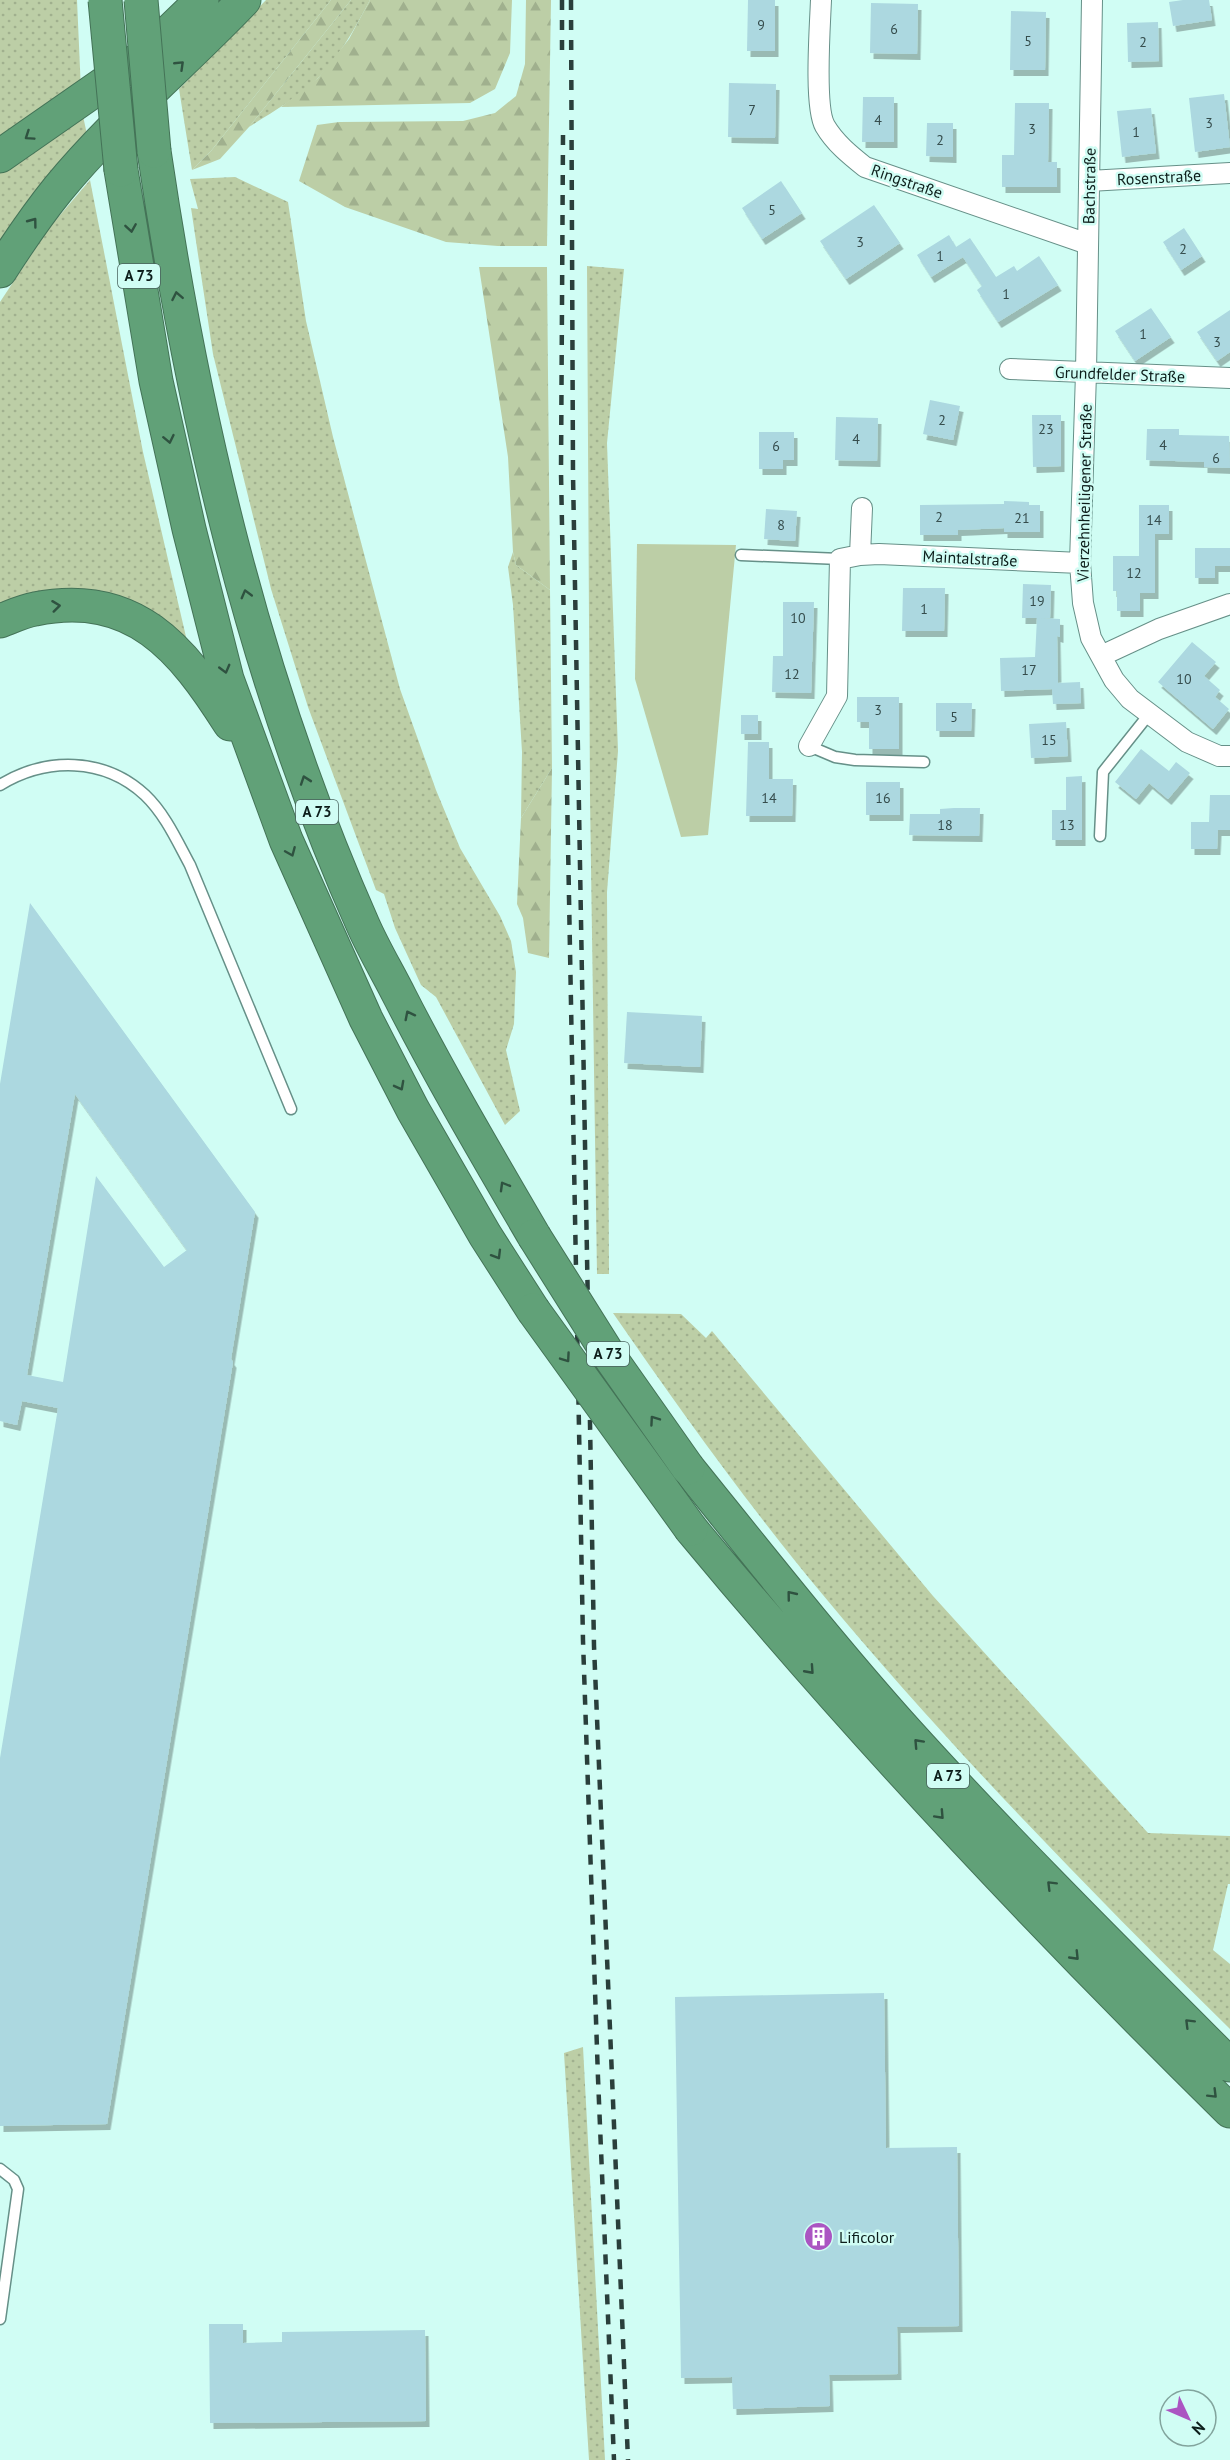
<svg xmlns="http://www.w3.org/2000/svg" width="1230" height="2460" font-family="'PT Sans',sans-serif">
  <style>
    .grass { fill: url(#grass-dots) }
    .forest { fill: url(#forest-firs) }
    .park { fill: #bccea6 }
    .building { fill: #acd8e0; fill-rule: evenodd; filter: url(#shadow) }
    .lines { fill: none; stroke-linecap: round; stroke-linejoin: round }
    .service-casing { stroke: #669088; stroke-width: 13 }
    .minor-casing { stroke: #669088; stroke-width: 22 }
    .motorway-casing { stroke: #447357; stroke-width: 35 }
    .service { stroke: #fff; stroke-width: 10 }
    .minor { stroke: #fff; stroke-width: 20 }
    .motorway { stroke: #61a178; stroke-width: 33 }
    .rail { stroke: #2a3f3b; stroke-width: 4.5; stroke-dasharray: 10 10; stroke-linecap: butt }
    .motorway-bridge-casing { stroke: #447357; stroke-width: 35; stroke-linecap: butt }
    .motorway-bridge { stroke: #61a178; stroke-width: 33 }
    .oneway { stroke: #2f5240 }
    .labels { text-anchor: middle; stroke-width: 5; stroke-linejoin: round; paint-order: stroke }
    .number-label { font-size: 14px; fill: #354c4c }
    .shield { fill: #d0fdf4; stroke: #48615c; stroke-width: 1.5 }
    .shield-label { font-size: 15px; font-weight: bold; fill: #0d1e1b }
    .street-label { font-size: 16px; fill: #0d1e1b; stroke: #d0fdf4 }
    .poi-label { font-size: 16px; fill: #0d1e1b; stroke: #d0fdf4; text-anchor: start }
  </style>
  <defs>
    <pattern id="grass-dots" width="8" height="8" patternUnits="userSpaceOnUse" patternTransform="scale(1.5)"><rect width="8" height="8" fill="#bccea6"/><path d="M2 2h.1M6 6h.1" fill="none" stroke="#a0b08e" stroke-width="1.8" stroke-linecap="round"/></pattern>
    <pattern id="forest-firs" width="22" height="20" patternUnits="userSpaceOnUse" patternTransform="scale(1.5)"><rect width="22" height="20" fill="#bccea6"/><path d="M5 1l3.5 6h-7zM16 11l3.5 6h-7z" fill="#a0b08e"/></pattern>
    <filter id="shadow"><feDropShadow dx="3.5" dy="6" stdDeviation="0" flood-color="#0004"/></filter>
  </defs>
  <rect width="100%" height="100%" fill="#d0fdf4"/>
  <!-- grass -->
  <path class="grass" d="M 0,0 L 77,0 L 81,91 L 0,148 Z
    M 266,0 L 331,0 L 211,151 L 192,170 L 179,89 Z
    M 351,0 L 370,0 C 355,28 340,56 318,78 C 298,98 272,112 249,127 Z
    M 83,116 L 88,139 L 0,244 L 0,171 Z
    M 235,177 L 288,202 L 306,321 L 333,437 L 400,689 L 436,790 L 460,848 L 500,916 L 511,941 L 516,972 L 514,1024 L 506,1050 L 520,1111 L 505,1125 L 436,997 L 421,985 L 395,928 L 384,894 L 376,890 L 308,707 L 271,589 L 213,354 L 191,208 L 198,209 L 190,179 Z
    M 90,180 L 143,452 L 187,641 L 172,626 L 150,611 L 0,608 L 0,302 L 49,228 Z
    M 587,266 L 624,269 L 607,443 L 618,751 L 607,892 L 609,1274 L 597,1274 L 590,798 Z
    M 513,552 L 516,565 L 550,590 L 552,768 L 521,818 L 522,752 L 513,605 L 508,567 Z
    M 613,1313 L 681,1314 L 706,1338 L 712,1331 L 933,1596 L 1148,1833 L 1230,1836 L 1230,1884 L 1228,1884 L 1213,1950 L 1230,1964 L 1230,2029 C 1089,1890 950,1748 823,1595 C 748,1505 680,1410 613,1313 Z
    M 583,2047 L 605,2460 L 589,2460 L 564,2053 Z"/>
  <!-- forest -->
  <path class="forest" d="M 331,0 L 351,0 L 249,127 L 220,159 L 192,170 L 211,151 Z
    M 370,0 L 512,0 L 510,53 L 495,89 L 470,103 L 281,107 L 318,78 L 349,39 Z
    M 526,0 L 551,0 L 547,246 L 498,246 L 446,242 L 345,207 L 299,181 L 317,125 L 339,122 L 463,121 L 495,113 L 516,96 L 525,64 Z
    M 479,267 L 547,267 L 550,590 L 516,565 L 513,552 L 508,457 Z
    M 552,768 L 549,958 L 528,953 L 523,918 L 517,904 L 521,818 Z"/>
  <!-- park -->
  <path class="park" d="M 637,544 L 736,545 L 708,835 L 681,837 L 635,679 Z"/>
  <!-- building -->
  <path class="building" d="M 748,0 L 775,0 L 775,51 L 747,51 Z
    M 1183,0 L 1209,0 L 1212,20 L 1173,26 L 1169,2 Z
    M 871,3 L 918,4 L 917,54 L 870,53 Z
    M 1011,11 L 1046,12 L 1045,70 L 1010,70 Z
    M 1158,22 L 1159,61 L 1128,62 L 1127,23 Z
    M 729,83 L 776,84 L 775,138 L 728,137 Z
    M 1224,94 L 1230,147 L 1195,152 L 1189,98 Z
    M 863,97 L 894,97 L 894,142 L 862,142 Z
    M 1015,103 L 1049,103 L 1048,162 L 1057,162 L 1057,187 L 1002,187 L 1002,155 L 1014,155 Z
    M 1151,108 L 1156,153 L 1122,157 L 1117,111 Z
    M 927,123 L 953,123 L 953,157 L 926,156 Z
    M 781,181 L 802,213 L 762,239 L 742,208 Z
    M 874,205 L 900,243 L 846,279 L 820,241 Z
    M 1184,228 L 1202,256 L 1181,270 L 1163,242 Z
    M 949,235 L 956,247 L 970,238 L 996,277 L 1014,266 L 1017,271 L 1039,256 L 1058,285 L 998,322 L 977,290 L 982,286 L 963,257 L 931,277 L 917,255 Z
    M 1151,308 L 1171,337 L 1135,361 L 1115,331 Z
    M 1230,310 L 1230,352 L 1217,361 L 1197,332 Z
    M 930,400 L 960,406 L 953,440 L 923,434 Z
    M 1032,415 L 1061,415 L 1061,466 L 1033,467 Z
    M 836,417 L 878,418 L 877,461 L 835,460 Z
    M 1147,429 L 1179,429 L 1179,435 L 1229,436 L 1230,468 L 1204,467 L 1204,462 L 1146,460 Z
    M 759,432 L 794,432 L 794,460 L 783,460 L 783,469 L 759,469 Z
    M 1004,501 L 1029,502 L 1029,505 L 1040,505 L 1040,532 L 1004,532 L 1004,528 L 958,530 L 958,535 L 920,535 L 920,505 L 1004,504 Z
    M 1139,505 L 1169,505 L 1169,534 L 1155,534 L 1155,593 L 1140,593 L 1140,611 L 1117,611 L 1117,591 L 1113,591 L 1113,556 L 1139,556 Z
    M 766,509 L 797,511 L 795,541 L 764,539 Z
    M 1195,548 L 1230,548 L 1230,566 L 1215,566 L 1215,578 L 1195,578 Z
    M 1023,584 L 1051,585 L 1050,618 L 1041,618 L 1060,619 L 1060,637 L 1057,636 L 1058,683 L 1080,682 L 1081,703 L 1053,704 L 1052,689 L 1001,691 L 1000,658 L 1035,657 L 1037,618 L 1022,618 Z
    M 903,588 L 945,588 L 944,631 L 902,631 Z
    M 783,602 L 814,602 L 811,693 L 772,692 L 773,656 L 783,656 Z
    M 1192,642 L 1216,662 L 1204,676 L 1220,690 L 1215,697 L 1229,709 L 1213,729 L 1158,682 Z
    M 857,697 L 899,697 L 899,749 L 869,749 L 869,722 L 857,722 Z
    M 936,703 L 972,703 L 971,731 L 936,731 Z
    M 741,715 L 758,715 L 758,734 L 741,734 Z
    M 1066,722 L 1068,756 L 1031,758 L 1029,724 Z
    M 748,742 L 769,742 L 769,779 L 793,779 L 792,816 L 746,816 Z
    M 1141,749 L 1169,771 L 1176,762 L 1190,773 L 1168,799 L 1149,783 L 1136,799 L 1115,782 Z
    M 1082,776 L 1082,840 L 1052,840 L 1052,810 L 1066,810 L 1066,777 Z
    M 866,782 L 900,782 L 900,815 L 866,815 Z
    M 1210,795 L 1230,795 L 1230,830 L 1218,830 L 1217,849 L 1191,849 L 1191,822 L 1209,822 Z
    M 954,808 L 980,808 L 979,836 L 909,835 L 910,814 L 940,814 L 940,809 Z
    M 30,903 L 255,1212 L 231,1359 L 233,1362 L 107,2124 L 0,2126 L 0,1758 L 58,1408 L 22,1401 L 17,1425 L 0,1421 L 0,1084 ZM 75,1094 L 187,1250 L 164,1267 L 96,1176 L 63,1382 L 27,1375 Z
    M 627,1012 L 702,1016 L 700,1067 L 624,1063 Z
    M 884,1993 L 886,2148 L 957,2147 L 959,2326 L 897,2327 L 898,2374 L 829,2375 L 830,2406 L 733,2409 L 732,2377 L 681,2378 L 675,1997 Z
    M 209,2324 L 243,2324 L 243,2343 L 282,2342 L 282,2332 L 425,2330 L 426,2421 L 210,2423 Z"/>
  <g class="lines">
    <defs>
      <path id="service" d="M 741,555 L 840,559
        M 809,746 L 835,757 L 855,760 L 924,762
        M 0,785 C 46,757 104,757 145,795 C 165,814 177,841 190,865 L 291,1109
        M 1100,836 L 1103,772 L 1150,713
        M 0,2169 L 14,2180 L 18,2189 L 0,2319"/>
      <path id="minor" d="M 821,0 C 820,26 814,107 825,126 C 835,143 850,155 865,167 L 1088,244
        M 1092,0 L 1086,373 L 1080,563 L 1083,603 L 1091,638 L 1114,680 L 1130,699 L 1187,742 L 1219,756 L 1230,756
        M 1089,181 L 1230,173
        M 1010,369 L 1230,378
        M 862,508 L 860,555 L 879,554 L 1080,563
        M 1101,656 L 1159,629 L 1230,604
        M 809,746 L 837,696 L 840,559 L 860,555"/>
      <path id="motorway" d="M 154,151 C 193,416 254,680 363,925 C 374,950 388,973 400,997 C 442,1079 488,1157 534,1236
        M 0,156 L 145,55 L 202,0
        M 121,170 L 156,381 L 189,529 L 227,679 L 286,840 L 366,1019 L 413,1110 L 485,1235 L 533,1310
        M 0,271 C 18,243 37,215 58,189 C 114,121 183,64 244,0
        M 0,621 C 11,617 23,611 35,609 C 134,589 182,648 230,724
        M 688,1468 C 759,1556 829,1645 905,1730 C 1009,1845 1120,1955 1230,2065
        M 691,1529 C 860,1733 1041,1925 1230,2111"/>
    </defs>
    <!-- service casing -->
    <use href="#service" class="service-casing"/>
    <!-- minor casing -->
    <use href="#minor" class="minor-casing"/>
    <!-- motorway casing -->
    <use href="#motorway" class="motorway-casing"/>
    <!-- service -->
    <use href="#service" class="service"/>
    <!-- minor -->
    <use href="#minor" class="minor"/>
    <!-- motorway -->
    <use href="#motorway" class="motorway"/>
    <!-- rail -->
    <path class="rail" d="M 562,0 L 562,54
      M 571,0 L 573,474 L 594,1646 L 628,2460
      M 563,135 L 561,472 L 583,1641 L 598,2078 L 614,2460"/>
    <defs>
      <path id="motorway-bridge" d="M 105,0 L 121,170
        M 141,0 L 154,151
        M 534,1236 L 612,1360 L 688,1468
        M 533,1310 L 691,1529"/>
    </defs>
    <!-- motorway-bridge casing -->
    <use href="#motorway-bridge" class="motorway-bridge-casing"/>
    <!-- motorway-bridge -->
    <use href="#motorway-bridge" class="motorway-bridge"/>
  </g>
  <!-- one-way arrows -->
  <defs><path id="oneway-chevron" d="M-2-3.5L2.5 0L-2 3.5" fill="none" stroke-width="1.6" stroke-linecap="round" stroke-linejoin="round" transform="scale(1.5)"/></defs>
  <g class="oneway">
    <use href="#oneway-chevron" transform="translate(180 65) rotate(-44)"/>
    <use href="#oneway-chevron" transform="translate(29 136) rotate(146)"/>
    <use href="#oneway-chevron" transform="translate(33 222) rotate(-53)"/>
    <use href="#oneway-chevron" transform="translate(131 228) rotate(81)"/>
    <use href="#oneway-chevron" transform="translate(177 296) rotate(-101)"/>
    <use href="#oneway-chevron" transform="translate(169 439) rotate(78)"/>
    <use href="#oneway-chevron" transform="translate(246 594) rotate(-105)"/>
    <use href="#oneway-chevron" transform="translate(56 606) rotate(-7)"/>
    <use href="#oneway-chevron" transform="translate(225 669) rotate(75)"/>
    <use href="#oneway-chevron" transform="translate(305 780) rotate(-109)"/>
    <use href="#oneway-chevron" transform="translate(291 852) rotate(67)"/>
    <use href="#oneway-chevron" transform="translate(409 1015) rotate(-117)"/>
    <use href="#oneway-chevron" transform="translate(400 1086) rotate(62)"/>
    <use href="#oneway-chevron" transform="translate(504 1186) rotate(-120)"/>
    <use href="#oneway-chevron" transform="translate(497 1255) rotate(59)"/>
    <use href="#oneway-chevron" transform="translate(566 1358) rotate(55)"/>
    <use href="#oneway-chevron" transform="translate(654 1420) rotate(-125)"/>
    <use href="#oneway-chevron" transform="translate(791 1595) rotate(-129)"/>
    <use href="#oneway-chevron" transform="translate(810 1670) rotate(48)"/>
    <use href="#oneway-chevron" transform="translate(918 1743) rotate(-133)"/>
    <use href="#oneway-chevron" transform="translate(940 1815) rotate(47)"/>
    <use href="#oneway-chevron" transform="translate(1051 1885) rotate(-135)"/>
    <use href="#oneway-chevron" transform="translate(1075 1956) rotate(46)"/>
    <use href="#oneway-chevron" transform="translate(1189 2023) rotate(-135)"/>
    <use href="#oneway-chevron" transform="translate(1213 2094) rotate(45)"/>
  </g>
  <!-- icons -->
  <defs>
    <symbol id="building-disc" viewBox="-11 -11 22 22"><circle r="9.5" fill="#ab55c2" stroke="#d0fdf4"/><path d="M-4-6H4V6H1V3H-1V6H-4ZM-2.5-4.3h1.7v1.8h-1.7ZM.8-4.3h1.7v1.8H.8ZM-2.5-1h1.7V.8h-1.7ZM.8-1h1.7V.8H.8Z" fill="#fff"/></symbol>
  </defs>
  <g fill-rule="evenodd">
    <use href="#building-disc" x="802" y="2220" width="33" height="33"/>
  </g>
  <g class="labels">
    <!-- number labels -->
    <g class="number-label">
      <text x="761" y="30">9</text>
      <text x="894" y="34">6</text>
      <text x="1028" y="46">5</text>
      <text x="1143" y="47">2</text>
      <text x="752" y="115">7</text>
      <text x="878" y="125">4</text>
      <text x="1209" y="128">3</text>
      <text x="1032" y="134">3</text>
      <text x="1136" y="137">1</text>
      <text x="940" y="145">2</text>
      <text x="772" y="215">5</text>
      <text x="860" y="247">3</text>
      <text x="1183" y="254">2</text>
      <text x="940" y="261">1</text>
      <text x="1006" y="299">1</text>
      <text x="1143" y="339">1</text>
      <text x="1217" y="347">3</text>
      <text x="942" y="425">2</text>
      <text x="1046" y="434">23</text>
      <text x="856" y="444">4</text>
      <text x="1163" y="450">4</text>
      <text x="776" y="451">6</text>
      <text x="1216" y="463">6</text>
      <text x="939" y="522">2</text>
      <text x="1022" y="523">21</text>
      <text x="1154" y="525">14</text>
      <text x="781" y="530">8</text>
      <text x="1134" y="578">12</text>
      <text x="1037" y="606">19</text>
      <text x="924" y="614">1</text>
      <text x="798" y="623">10</text>
      <text x="1029" y="675">17</text>
      <text x="792" y="679">12</text>
      <text x="1184" y="684">10</text>
      <text x="878" y="715">3</text>
      <text x="954" y="722">5</text>
      <text x="1049" y="745">15</text>
      <text x="769" y="803">14</text>
      <text x="883" y="803">16</text>
      <text x="945" y="830">18</text>
      <text x="1067" y="830">13</text>
    </g>
    <!-- shield labels -->
    <g class="shield">
      <rect x="118" y="264" width="42" height="24" rx="4.5"/>
      <rect x="296" y="800" width="42" height="24" rx="4.5"/>
      <rect x="587" y="1342" width="42" height="24" rx="4.5"/>
      <rect x="927" y="1764" width="42" height="24" rx="4.5"/>
    </g>
    <g class="shield-label">
      <text x="139" y="281">A 73</text>
      <text x="317" y="817">A 73</text>
      <text x="608" y="1359">A 73</text>
      <text x="948" y="1781">A 73</text>
    </g>
    <!-- street labels -->
    <g class="street-label">
      <text transform="translate(1159 177) rotate(-3)" y="6">Rosenstraße</text>
      <text transform="translate(907 181) rotate(19)" y="6">Ringstraße</text>
      <text transform="translate(1089 186) rotate(-89)" y="6">Bachstraße</text>
      <text transform="translate(1120 374) rotate(2)" y="6">Grundfelder Straße</text>
      <text transform="translate(1084 493) rotate(-89)" y="6">Vierzehnheiligener Straße</text>
      <text transform="translate(970 558) rotate(3)" y="6">Maintalstraße</text>
    </g>
    <!-- poi labels -->
    <g class="poi-label">
      <text x="839" y="2243">Lificolor</text>
    </g>
  </g>
  <!-- north arrow -->
  <g transform="translate(1188 2418) rotate(134)"><circle r="28" fill="#d0fdf4" stroke="#82a49d" stroke-width="1.5"/>
  <path d="M0-4.5L10 22L0 15L-10 22Z" fill="#ab55c2"/>
  <text y="-9" font-size="16" font-weight="bold" text-anchor="middle" fill="#0d1e1b">N</text>
  </g>
</svg>
